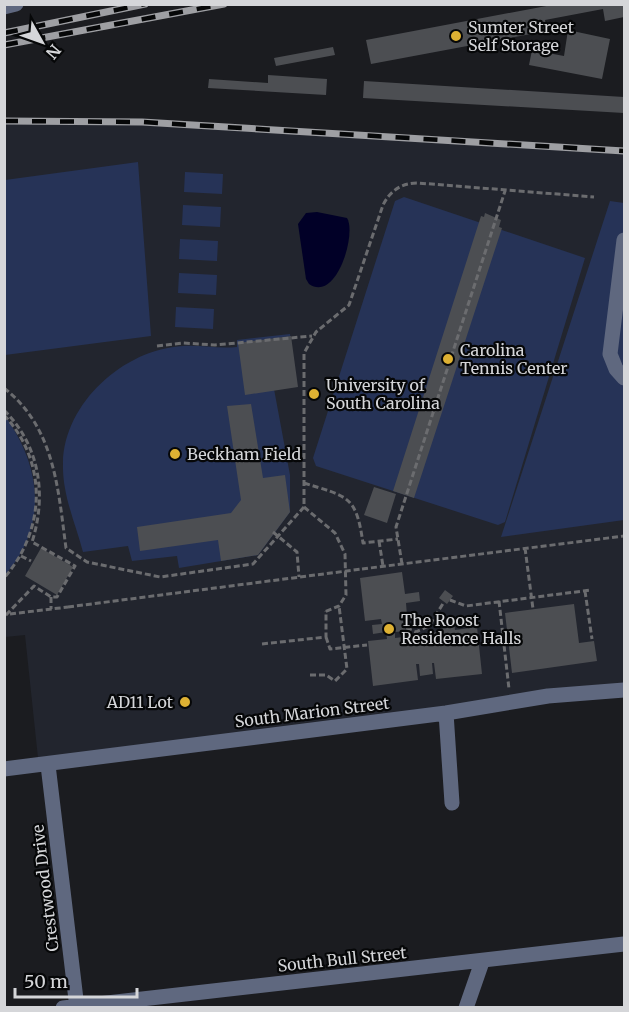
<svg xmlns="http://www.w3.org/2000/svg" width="629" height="1012" font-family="Merriweather,serif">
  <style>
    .built { fill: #22252e }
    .green { fill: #263357 }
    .water { fill: #010027 }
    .building { fill: #4c4e52 }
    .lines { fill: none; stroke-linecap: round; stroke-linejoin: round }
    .path { stroke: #6b6c6f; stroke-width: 3; stroke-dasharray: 6 3; stroke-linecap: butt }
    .minor { stroke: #5f687f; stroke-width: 15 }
    .rail-casing { stroke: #9e9fa3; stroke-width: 7 }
    .rail { stroke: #060708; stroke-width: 4.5; stroke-dasharray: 14; stroke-linecap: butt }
    .path-bridge { stroke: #6b6c6f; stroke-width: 3; stroke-dasharray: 6 3; stroke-linecap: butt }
    .poi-dot { fill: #deb133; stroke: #060708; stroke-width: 2 }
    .labels { text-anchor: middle; stroke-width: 4.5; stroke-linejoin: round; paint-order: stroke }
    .poi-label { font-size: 16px; fill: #d5d6d9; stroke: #060708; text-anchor: start }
    .street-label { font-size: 16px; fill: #d5d6d9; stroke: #060708 }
  </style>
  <rect width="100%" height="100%" fill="#1b1c20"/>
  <!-- built -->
  <path class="built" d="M 4,123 L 152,123 L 438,138 L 624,154 L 624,690 L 38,758 L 25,635 L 5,637 Z"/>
  <!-- green -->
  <path class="green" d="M 138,162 L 151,336 L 5,355 L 5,180 Z
    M 185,172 L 223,174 L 222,194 L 184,192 Z
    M 404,197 L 585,258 L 505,522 L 498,525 L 316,466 L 313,458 L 395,201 Z
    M 610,201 L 624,203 L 624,520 L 501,537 Z
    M 183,205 L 221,207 L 220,227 L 182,225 Z
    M 180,239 L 218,241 L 217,261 L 179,259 Z
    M 179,273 L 217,275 L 216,295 L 178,293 Z
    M 176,307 L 214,309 L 213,329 L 175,327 Z
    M 290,334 L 297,385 L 274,389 L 290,475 L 290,512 L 258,555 L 179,568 L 177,556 L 132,561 L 128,546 L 83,552 C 75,522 62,494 63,463 C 64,403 124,349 183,346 C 201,345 219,349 237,347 L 237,340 Z
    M 5,416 C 41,466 49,526 5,575 Z"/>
  <!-- water -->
  <path class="water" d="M 317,212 L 347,218 C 357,234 336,303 309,284 L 306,279 L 298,224 L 306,213 Z"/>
  <!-- building -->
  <path class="building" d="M 557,4 L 624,4 L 624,17 L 605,21 L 603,9 L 545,20 L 547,31 L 371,64 L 366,40 Z
    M 568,30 L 610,39 L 602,79 L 529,65 L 532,50 L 564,56 Z
    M 333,47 L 335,55 L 276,66 L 274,58 Z
    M 268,75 L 327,79 L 326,95 L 208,88 L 209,79 L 268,83 Z
    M 364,81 L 624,97 L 624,113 L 363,98 Z
    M 485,213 L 501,220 L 499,227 L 502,228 L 414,498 L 393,491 L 481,216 L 484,217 Z
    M 291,336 L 298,387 L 245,395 L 238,343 Z
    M 251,404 L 263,478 L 285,475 L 290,512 L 258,555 L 221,561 L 218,540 L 140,551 L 137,527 L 231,513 L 241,500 L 227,406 Z
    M 374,487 L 396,494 L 387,523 L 364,515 Z
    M 41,548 L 73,567 L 57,595 L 25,576 Z
    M 402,572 L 405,594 L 419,592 L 420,601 L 406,603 L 407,616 L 402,617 L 406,631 L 395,632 L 395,638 L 411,636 L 412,642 L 432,639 L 431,633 L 443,631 L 441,617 L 453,615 L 455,630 L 477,627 L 482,674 L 436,679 L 434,663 L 432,663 L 433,674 L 420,676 L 419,664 L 416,664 L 418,680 L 373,686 L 368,641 L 387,639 L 386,632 L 373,634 L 372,625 L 382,624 L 381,619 L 365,621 L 360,578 Z
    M 445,590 L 453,596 L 447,604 L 439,598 Z
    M 574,604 L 579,643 L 594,641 L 597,661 L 512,673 L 505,613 Z"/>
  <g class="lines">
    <!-- path -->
    <path class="path" d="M 157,346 L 183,343 L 215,345 L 312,336
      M 4,388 C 55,428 58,489 66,548 L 87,562 L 160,577 L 253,564 L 304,507 L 304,353 L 316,332 L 349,305 L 383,205 C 390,191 401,183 418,183 L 594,197
      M 4,410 C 40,446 47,495 32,542 L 75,566 L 57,597 L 51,597 L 34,586 L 4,617
      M 4,415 C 48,462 46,530 4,578
      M 304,483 C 348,497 356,495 363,543 L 398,539
      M 304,507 L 335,533 L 345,554 L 346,595 L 339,606 L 324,612
      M 273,532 L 297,552 L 299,577
      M 379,541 L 383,566
      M 525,548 L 533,609
      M 21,556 L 31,561
      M 402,564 L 396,527 L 505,191
      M 362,569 L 624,536
      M 585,591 L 592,639
      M 51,597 L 51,609
      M 450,600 L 466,606 L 591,590
      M 499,601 L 509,689
      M 10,614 L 68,607
      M 406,628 L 416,632 L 429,626 L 444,602
      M 326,637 L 330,649 L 367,645
      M 262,644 L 326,637 L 326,611
      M 310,675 L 326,675 L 335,681 L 347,669 L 339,606"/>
    <!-- minor -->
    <path class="minor" d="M 4,7 L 16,4
      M 624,240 L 610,354 L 616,369 L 624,378
      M 446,713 L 452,803
      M 48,765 L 77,1008
      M 4,769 L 446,713 L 548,696 L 624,690
      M 63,1008 L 624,944
      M 466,1008 L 482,962"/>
    <defs>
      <path id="rail" d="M 4,33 L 145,4
        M 4,45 L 224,4
        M 4,121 L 142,122 L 624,151"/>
    </defs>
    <!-- rail casing -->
    <use href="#rail" class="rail-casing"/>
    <!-- rail -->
    <use href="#rail" class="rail"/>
    <!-- path-bridge -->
    <path class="path-bridge" d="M 68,607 L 362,569"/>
  </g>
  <!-- markers -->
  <g class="poi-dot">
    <circle cx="456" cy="36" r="6"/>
    <circle cx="448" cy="359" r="6"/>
    <circle cx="314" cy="394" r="6"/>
    <circle cx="175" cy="454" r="6"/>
    <circle cx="389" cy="629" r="6"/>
    <circle cx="185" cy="702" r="6"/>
  </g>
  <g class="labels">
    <!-- poi labels -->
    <g class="poi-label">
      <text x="468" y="33">Sumter Street<tspan x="468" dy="18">Self Storage</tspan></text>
      <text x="460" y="356">Carolina<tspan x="460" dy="18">Tennis Center</tspan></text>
      <text x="326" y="391">University of<tspan x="326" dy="18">South Carolina</tspan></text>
      <text x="187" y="460">Beckham Field</text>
      <text x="401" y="626">The Roost<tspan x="401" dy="18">Residence Halls</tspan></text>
      <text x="173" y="708" text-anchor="end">AD11 Lot</text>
    </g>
    <!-- street labels -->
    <g class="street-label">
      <text transform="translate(312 712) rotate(-7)" y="6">South Marion Street</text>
      <text transform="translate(45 888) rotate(-97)" y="6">Crestwood Drive</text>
      <text transform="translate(342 959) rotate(-6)" y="6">South Bull Street</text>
    </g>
  </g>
  <!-- border -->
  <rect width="629" height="1012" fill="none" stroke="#d5d6d9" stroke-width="12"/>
  <!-- north arrow -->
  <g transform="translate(42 42) rotate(130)" stroke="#060708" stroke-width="4.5" paint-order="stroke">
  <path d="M0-4.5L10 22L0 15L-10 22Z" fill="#d5d6d9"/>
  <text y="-9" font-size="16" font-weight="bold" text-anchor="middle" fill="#d5d6d9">N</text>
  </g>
  <!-- scale -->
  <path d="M15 988v9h122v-9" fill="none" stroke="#d5d6d9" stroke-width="3"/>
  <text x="24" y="988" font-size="18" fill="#d5d6d9" stroke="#060708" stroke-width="4.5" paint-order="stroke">50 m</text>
</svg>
